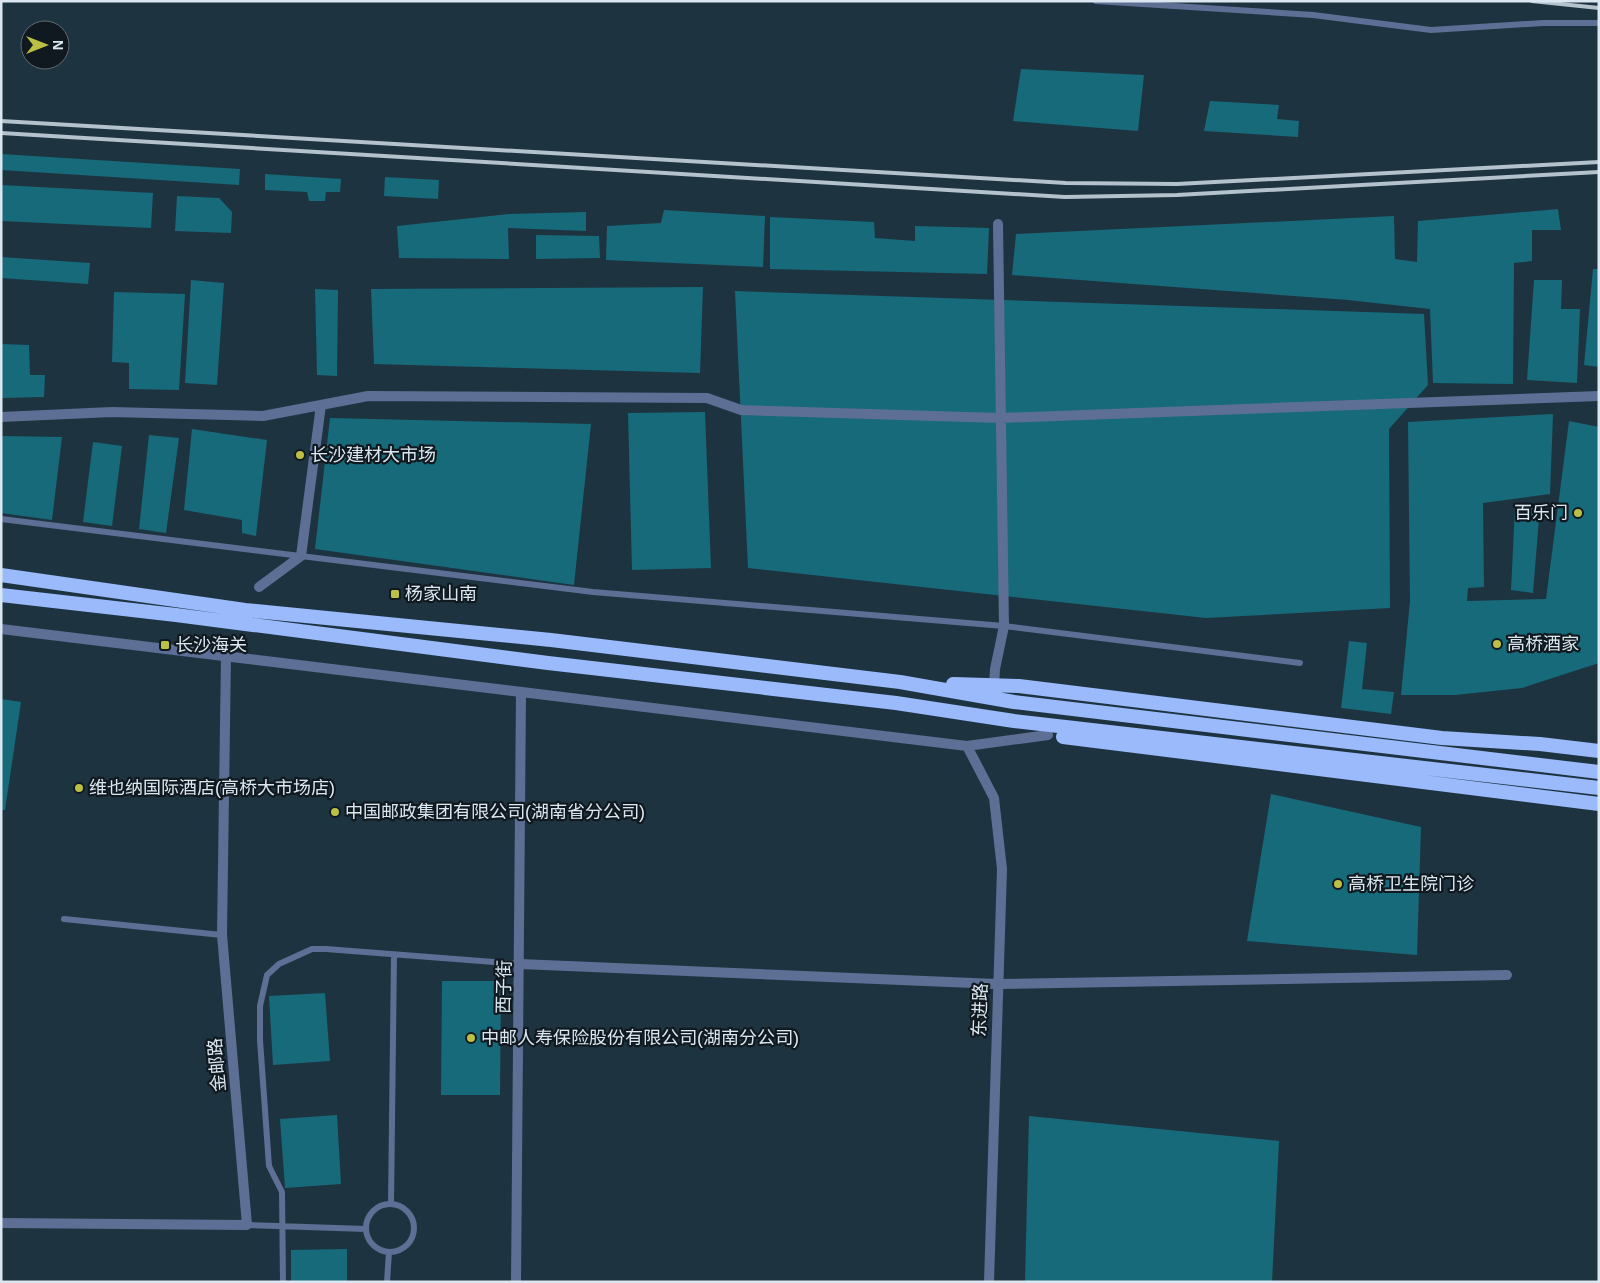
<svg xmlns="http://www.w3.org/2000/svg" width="1600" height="1283" font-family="Arial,'Noto Sans SC',sans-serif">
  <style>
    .building { fill: #176a7a }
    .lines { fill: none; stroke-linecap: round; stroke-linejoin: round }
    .service { stroke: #5d6f94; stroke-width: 6 }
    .minor { stroke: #5d6f94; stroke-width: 10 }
    .tertiary { stroke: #5d6f94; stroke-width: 10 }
    .trunk { stroke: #9abafc; stroke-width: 14 }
    .rail { stroke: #b3c2cc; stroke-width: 4 }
    .poi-dot { fill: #bbc045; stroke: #10191f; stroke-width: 2 }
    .labels { text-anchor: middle; stroke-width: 4.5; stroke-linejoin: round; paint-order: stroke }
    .poi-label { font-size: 18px; fill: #dae7f0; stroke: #10191f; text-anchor: start }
    .street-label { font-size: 18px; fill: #dae7f0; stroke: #10191f }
  </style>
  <rect width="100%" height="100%" fill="#1e3340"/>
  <!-- building -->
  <path class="building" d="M 1021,69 L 1144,75 L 1138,131 L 1013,121 Z
    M 1210,101 L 1279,105 L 1277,119 L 1299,121 L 1298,137 L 1204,131 Z
    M 1,154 L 240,169 L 239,185 L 1,170 Z
    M 265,174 L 341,179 L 340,192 L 326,192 L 325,201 L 309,201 L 307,192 L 265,190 Z
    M 385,177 L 439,180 L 438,199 L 384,196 Z
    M 1,185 L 153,193 L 151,228 L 1,221 Z
    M 177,196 L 219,198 L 232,212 L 231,233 L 175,231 Z
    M 1558,209 L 1561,230 L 1532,230 L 1532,261 L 1514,263 L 1513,384 L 1433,383 L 1430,309 L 1348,300 L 1012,275 L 1016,234 L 1394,216 L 1395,259 L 1417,262 L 1418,221 Z
    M 664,210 L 765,216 L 763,267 L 606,260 L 607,226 L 661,223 Z
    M 586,212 L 586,231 L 508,228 L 509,259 L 399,258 L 397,226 L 509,214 Z
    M 770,217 L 874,222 L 875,238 L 915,241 L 915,226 L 989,228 L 987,274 L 770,269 Z
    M 536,235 L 599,236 L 600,258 L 536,259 Z
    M 1,257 L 90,263 L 88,284 L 1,278 Z
    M 1593,269 L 1599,269 L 1599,367 L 1584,365 Z
    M 191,280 L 224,283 L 217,385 L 185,383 Z
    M 1534,280 L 1562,280 L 1561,309 L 1580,309 L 1577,383 L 1527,380 Z
    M 703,287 L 700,373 L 374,364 L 371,289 Z
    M 315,289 L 338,290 L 337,376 L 317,375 Z
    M 735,291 L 1424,314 L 1428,385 L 1389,429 L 1390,608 L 1206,618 L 748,568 Z
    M 114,292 L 185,294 L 179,390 L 129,389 L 129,363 L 112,362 Z
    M 1,344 L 29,345 L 30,375 L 45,375 L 44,397 L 1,398 Z
    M 705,412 L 711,568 L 632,570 L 628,413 Z
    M 1553,414 L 1550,494 L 1483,503 L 1484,587 L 1468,588 L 1467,601 L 1546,599 L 1569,421 L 1599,427 L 1599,663 L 1522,688 L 1455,695 L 1401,695 L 1410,601 L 1408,422 Z
    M 330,418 L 591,424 L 574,585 L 315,549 Z
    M 192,429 L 267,440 L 256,536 L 242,533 L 242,520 L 184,510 Z
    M 149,435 L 179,438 L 166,533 L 139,529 Z
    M 1,436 L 62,437 L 52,520 L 1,513 Z
    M 93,442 L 122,446 L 112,526 L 83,522 Z
    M 1540,506 L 1533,593 L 1511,590 L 1515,507 Z
    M 1349,641 L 1367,643 L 1362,689 L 1394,692 L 1391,714 L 1341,708 Z
    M 1,699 L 21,702 L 5,810 L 1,810 Z
    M 1271,794 L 1421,827 L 1417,955 L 1247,941 Z
    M 442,981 L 501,981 L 500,1095 L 441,1095 Z
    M 325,993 L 330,1061 L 273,1065 L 269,996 Z
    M 337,1115 L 341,1184 L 285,1188 L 280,1119 Z
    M 1029,1116 L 1279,1141 L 1272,1282 L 1025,1282 Z
    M 347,1249 L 347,1282 L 291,1282 L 291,1250 Z"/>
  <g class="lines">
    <!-- service -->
    <path class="service" d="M 1096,1 L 1313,15 L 1431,30 L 1543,23 L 1599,23
      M 1,519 L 593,592 L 1004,626 L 1300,663
      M 64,919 L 222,935
      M366 1228a24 24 0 1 1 48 0a24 24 0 1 1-48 0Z
      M 391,1204 L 394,955
      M 247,1225 L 366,1229
      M 283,1282 L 282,1192 L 269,1166 L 260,1040 L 260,1006 L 267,975 L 279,964 L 312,949 L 326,949 L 520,964
      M 387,1282 L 389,1252"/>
    <!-- minor -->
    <path class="minor" d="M 1,417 L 112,412 L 263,416 L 368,396 L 707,398 L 741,410 L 1000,418 L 1599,396
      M 259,587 L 301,556 L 321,405
      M 994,686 L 995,669 L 1004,626 L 998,224
      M 520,964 L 997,984 L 1507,975
      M 1,1223 L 247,1225 L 222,935 L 226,655"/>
    <!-- tertiary -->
    <path class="tertiary" d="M 1,629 L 967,746 L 1048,735
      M 967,746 L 994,798 L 1002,869 L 989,1282
      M 516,1282 L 521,692"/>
    <!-- trunk -->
    <path class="trunk" d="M 1,575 L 245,610 L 551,640 L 900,682 L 1014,702 L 1599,772
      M 1,595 L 176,615 L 548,663 L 896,703 L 1014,721 L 1599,788
      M 953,684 L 1019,686 L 1442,738 L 1540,744 L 1599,751
      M 1063,737 L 1599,804"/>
    <!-- rail -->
    <path class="rail" d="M 1532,1 L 1599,8
      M 1,121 L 1066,183 L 1177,184 L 1599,162
      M 1,133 L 1065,197 L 1177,195 L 1599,172"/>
  </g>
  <!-- markers -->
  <g class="poi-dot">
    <circle cx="300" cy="455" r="5"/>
    <circle cx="1578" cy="513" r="5"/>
    <rect x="390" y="589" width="10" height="10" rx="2.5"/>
    <circle cx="1497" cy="644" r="5"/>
    <rect x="160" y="640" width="10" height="10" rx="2.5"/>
    <circle cx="79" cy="788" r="5"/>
    <circle cx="335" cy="812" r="5"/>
    <circle cx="1338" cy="884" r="5"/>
    <circle cx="471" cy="1038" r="5"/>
  </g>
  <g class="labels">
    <!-- poi labels -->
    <g class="poi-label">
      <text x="310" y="461">长沙建材大市场</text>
      <text x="1568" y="519" text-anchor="end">百乐门</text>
      <text x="405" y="600">杨家山南</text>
      <text x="1507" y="650">高桥酒家</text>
      <text x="175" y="651">长沙海关</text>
      <text x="89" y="794">维也纳国际酒店(高桥大市场店)</text>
      <text x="345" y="818">中国邮政集团有限公司(湖南省分公司)</text>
      <text x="1348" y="890">高桥卫生院门诊</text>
      <text x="481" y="1044">中邮人寿保险股份有限公司(湖南分公司)</text>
    </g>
    <!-- street labels -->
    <g class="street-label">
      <text transform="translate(504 987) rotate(-89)" y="6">西子街</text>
      <text transform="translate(980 1010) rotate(-88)" y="6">东进路</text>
      <text transform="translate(217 1065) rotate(-95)" y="6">金邮路</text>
    </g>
  </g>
  <!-- border -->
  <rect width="1600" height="1283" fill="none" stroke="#dae7f0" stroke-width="5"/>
  <!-- north arrow -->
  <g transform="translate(45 45) rotate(90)"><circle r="24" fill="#10191f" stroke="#616b73"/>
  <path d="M0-4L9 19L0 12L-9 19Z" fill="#bbc045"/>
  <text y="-8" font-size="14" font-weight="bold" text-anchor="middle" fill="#dae7f0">N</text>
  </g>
</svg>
